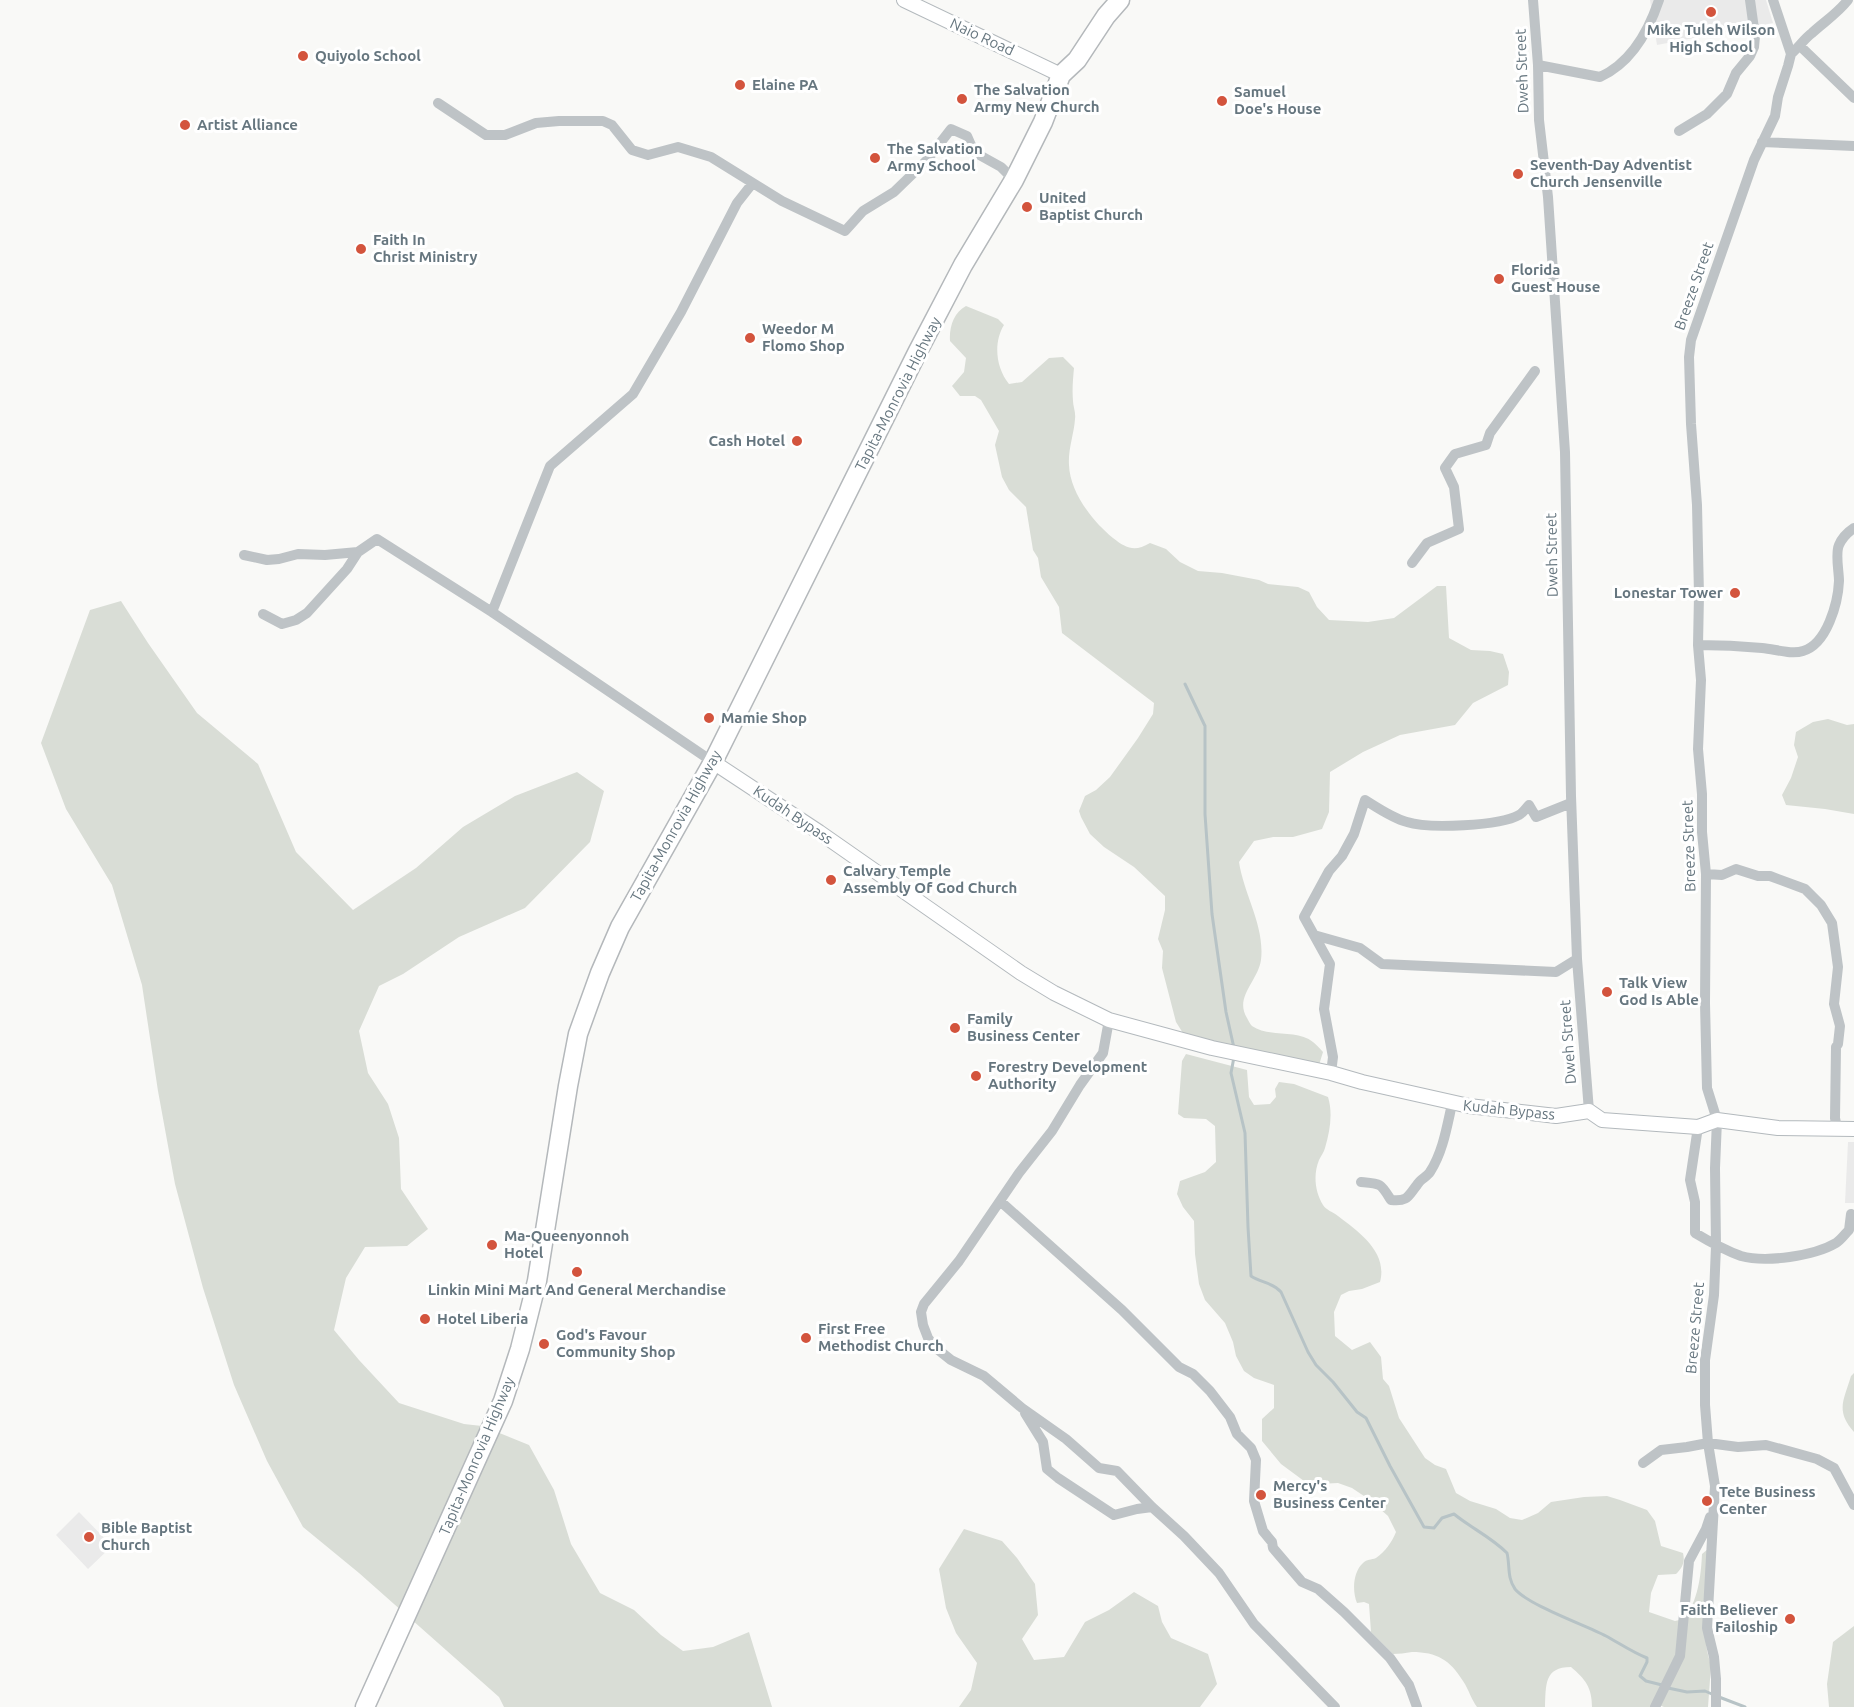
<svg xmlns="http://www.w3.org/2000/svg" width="1854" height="1707" font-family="Ubuntu,sans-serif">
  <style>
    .built { fill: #eaeaea }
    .green { fill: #d9ddd6 }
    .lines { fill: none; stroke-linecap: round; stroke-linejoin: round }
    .stream { stroke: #b7c3c6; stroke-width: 3 }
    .secondary-casing { stroke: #b3b9bd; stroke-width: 16 }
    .highway-casing { stroke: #b4b8bb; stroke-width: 21 }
    .street { stroke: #bec3c6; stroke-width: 10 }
    .secondary { stroke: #fff; stroke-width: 14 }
    .highway { stroke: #fff; stroke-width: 18 }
    .poi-dot { fill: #d3543d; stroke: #fff; stroke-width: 2 }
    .labels { text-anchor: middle; stroke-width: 6; stroke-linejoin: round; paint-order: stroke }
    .poi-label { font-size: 15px; font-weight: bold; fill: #66767f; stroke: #fff; text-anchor: start }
    .street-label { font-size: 15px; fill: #66767f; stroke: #fff }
  </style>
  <rect width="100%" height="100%" fill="#f9f9f7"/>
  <!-- built -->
  <path class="built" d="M 1650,0 L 1766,0 L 1773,23 L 1657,45 Z
    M 1848,1142 L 1854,1142 L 1854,1203 L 1845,1203 Z
    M 79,1512 L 112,1546 L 88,1569 L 56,1535 Z"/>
  <!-- green -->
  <path class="green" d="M 966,306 L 998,319 L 1004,325 C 993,343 996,368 1009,384 L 1022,382 L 1049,358 L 1063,357 L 1074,368 C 1073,379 1072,390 1073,401 C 1073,406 1076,413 1075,419 C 1074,434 1068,449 1069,465 C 1070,492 1092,521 1113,538 C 1127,549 1135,552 1150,543 L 1166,549 L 1180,562 L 1198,571 L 1222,573 L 1259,580 L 1268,584 L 1298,587 L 1309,592 L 1317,607 L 1329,620 L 1368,622 L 1394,618 L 1437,586 L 1446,586 L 1449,638 L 1471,650 L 1490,651 L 1503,654 L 1509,672 L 1508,685 L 1473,703 L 1455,725 L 1400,735 L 1363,752 L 1330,772 L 1329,812 L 1322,829 L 1293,837 L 1273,837 L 1254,841 L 1239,862 C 1244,895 1265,926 1261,960 C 1258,981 1234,997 1247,1018 C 1248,1020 1250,1024 1252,1026 C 1269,1038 1297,1029 1313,1042 C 1317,1045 1320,1049 1323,1052 L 1319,1065 L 1186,1038 L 1176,1022 L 1162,968 L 1163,951 L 1158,939 L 1165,910 L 1165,896 L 1134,867 L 1104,847 L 1090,834 L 1081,817 L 1079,811 L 1085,796 L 1096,790 L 1110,777 L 1138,738 L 1153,714 L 1154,703 L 1062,633 L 1059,607 L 1041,577 L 1038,558 L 1033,550 L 1026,507 L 1009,490 L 1002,477 L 995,445 L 999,431 L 981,400 L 975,396 L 960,396 L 952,386 L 964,372 L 966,358 L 950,341 C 949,327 954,312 966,306 Z
    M 121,601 L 148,643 L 197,713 L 258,764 L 296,852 L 353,910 L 416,868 L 463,827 L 515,796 L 577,772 L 604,791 L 590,842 L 525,908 L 459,937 L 403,974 L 379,986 L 359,1031 L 368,1073 L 388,1104 L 399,1138 L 401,1189 L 428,1229 L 407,1246 L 365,1247 L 346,1278 L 334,1330 L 359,1360 L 399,1403 L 464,1424 L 482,1426 L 529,1445 L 554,1490 L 571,1544 L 600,1593 L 634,1610 L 661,1635 L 683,1651 L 713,1647 L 749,1632 L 772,1707 L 504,1707 L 499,1697 L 359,1573 L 303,1527 L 267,1461 L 234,1385 L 203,1288 L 175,1184 L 158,1091 L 142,985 L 112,885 L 66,809 L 41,743 L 90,610 Z
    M 1828,719 L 1847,725 L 1854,724 L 1854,814 L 1825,809 L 1786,805 L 1782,795 L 1791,778 L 1798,757 L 1794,745 L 1796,732 L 1813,722 Z
    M 1186,1054 L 1247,1070 L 1249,1097 L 1254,1105 L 1270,1104 L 1276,1097 L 1275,1089 L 1279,1082 L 1294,1084 L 1328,1097 C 1333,1113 1330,1131 1325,1148 C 1324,1152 1321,1156 1319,1160 C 1313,1175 1315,1192 1323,1205 C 1326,1210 1333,1212 1338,1216 C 1359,1232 1388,1252 1380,1282 L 1362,1289 L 1349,1291 L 1341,1295 L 1334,1312 L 1335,1336 L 1352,1350 L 1370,1342 L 1381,1357 L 1383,1379 L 1389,1386 L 1399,1418 L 1425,1458 L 1435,1465 L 1446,1469 L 1456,1493 L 1470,1501 L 1496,1509 L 1510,1518 L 1522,1520 L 1538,1513 L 1551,1502 L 1584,1497 L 1607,1496 L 1620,1500 L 1647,1510 L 1655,1521 L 1661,1546 L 1683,1553 C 1685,1562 1683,1567 1676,1574 L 1658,1575 L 1651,1593 L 1649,1612 L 1675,1621 L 1684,1619 C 1698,1601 1701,1576 1702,1554 L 1708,1549 L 1705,1629 L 1707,1651 L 1711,1666 L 1708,1707 L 1664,1707 L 1656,1704 L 1652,1707 L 1592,1707 C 1592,1687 1585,1679 1571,1667 C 1544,1667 1546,1685 1545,1707 L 1477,1707 C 1471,1699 1469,1690 1463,1681 C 1450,1660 1437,1652 1412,1652 C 1405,1653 1399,1654 1393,1654 L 1371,1632 L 1369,1604 L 1364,1602 L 1357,1603 C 1352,1591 1353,1572 1363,1563 C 1367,1559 1371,1560 1376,1558 C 1385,1552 1392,1542 1396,1532 L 1388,1516 L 1370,1500 L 1352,1488 L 1338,1483 L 1319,1484 L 1304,1481 L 1281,1464 L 1262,1441 L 1262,1419 L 1274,1408 L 1274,1385 L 1254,1378 L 1244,1371 L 1236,1356 L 1233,1342 L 1225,1323 L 1205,1300 L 1199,1284 L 1195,1254 L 1194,1221 L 1183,1207 L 1177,1194 L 1180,1181 L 1205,1172 L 1216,1162 L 1215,1126 L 1206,1119 L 1184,1118 L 1178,1114 L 1182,1061 Z
    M 1854,1373 L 1854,1432 C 1835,1411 1844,1400 1851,1376 Z
    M 964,1529 L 1002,1541 L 1017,1558 L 1035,1584 L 1038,1615 L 1022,1639 L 1034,1660 L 1064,1657 L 1085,1622 L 1109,1610 L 1134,1592 L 1158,1606 L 1162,1622 L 1171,1638 L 1208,1654 L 1217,1684 L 1200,1707 L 959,1707 L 971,1690 L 977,1663 L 956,1633 L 946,1608 L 939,1569 Z
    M 1854,1626 L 1854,1707 L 1829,1707 L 1827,1684 L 1833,1642 Z"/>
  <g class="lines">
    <!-- stream -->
    <path class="stream" d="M 1185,684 L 1205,726 L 1205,814 L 1212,914 L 1226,1012 L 1234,1048
      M 1234,1057 L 1231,1073 L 1245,1133 L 1248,1227 L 1251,1276 C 1261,1283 1272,1282 1281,1292 L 1308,1352 L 1316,1365 L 1333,1382 L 1357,1412 L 1366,1418 L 1390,1466 L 1424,1527 L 1434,1528 L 1442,1518 L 1454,1514 C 1471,1528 1491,1537 1507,1553 C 1510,1565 1507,1578 1515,1589 C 1528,1605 1585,1625 1606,1636 C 1619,1643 1632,1652 1647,1658 L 1647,1662 L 1640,1676 L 1646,1681 L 1662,1685
      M 1668,1688 L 1687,1692 L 1705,1691 L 1714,1695
      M 1719,1697 L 1745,1707"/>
    <defs>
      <path id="secondary" d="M 904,0 L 1061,75
        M 713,762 L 819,832 L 1021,973 L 1054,993 L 1109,1020 L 1212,1048 L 1331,1073 L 1362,1082 L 1469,1106 L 1556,1116 L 1589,1111 L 1602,1120 L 1698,1127 L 1717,1120 L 1778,1128 L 1854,1129"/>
      <path id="highway" d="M 365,1707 L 503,1401 L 520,1349 L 537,1281 L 568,1086 L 578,1034 L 600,973 L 620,927 L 713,762 L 918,351 L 963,265 L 1014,180 L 1043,122 L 1061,75 L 1077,60 L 1106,16 L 1120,0"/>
    </defs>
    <!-- secondary casing -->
    <use href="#secondary" class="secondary-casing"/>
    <!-- highway casing -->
    <use href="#highway" class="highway-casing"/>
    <!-- street -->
    <path class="street" d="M 1533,0 L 1538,65 L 1539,120 L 1548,197 L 1565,452 L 1571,796 L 1577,959 L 1589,1111
      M 1800,46 L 1854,98
      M 1791,54 C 1799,47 1804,39 1812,33 C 1825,21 1837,14 1848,0
      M 1538,65 L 1600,77 C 1631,63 1649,30 1659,0
      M 438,103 L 486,135 L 505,135 L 536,123 L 559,121 L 603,121 L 612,125 L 632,150 L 648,155 L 678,147 L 711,157 L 782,201 L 845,231 L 863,211 L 894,192 L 927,160 L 951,129 L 967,136 L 974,152 L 1001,167 L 1014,180
      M 1679,131 L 1707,114 L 1727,94 L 1736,73 L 1750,56 L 1754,47 L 1755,36 L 1750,0
      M 1762,142 L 1854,146
      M 244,555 L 267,560 L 279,559 L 298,554 L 325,555 L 358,552
      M 1412,563 L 1427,543 L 1459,529 L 1454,487 L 1445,468 L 1455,454 L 1486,445 L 1490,433 L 1535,371
      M 492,612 L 550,466 L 633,394 L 681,312 L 737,203 L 752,184
      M 263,614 L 282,624 L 296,620 L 307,613 L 347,569 L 358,552 L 377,539 L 492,612 L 713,762
      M 1698,645 C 1720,645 1741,646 1762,648 C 1775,649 1791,655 1803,651 C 1827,644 1838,603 1839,581 C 1839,571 1835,554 1839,545 C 1842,538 1848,532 1854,528
      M 1706,874 L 1722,875 L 1736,869 L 1758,876 L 1770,876 L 1805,889 L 1821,905 L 1832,923 L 1838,967 L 1834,1004 L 1840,1026 L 1838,1044 L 1836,1047 L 1835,1118 L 1837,1128
      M 1314,935 L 1360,948 L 1382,964 L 1556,972 L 1577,959
      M 1109,1020 L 1103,1053 L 1080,1085 L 1052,1131 L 1019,1173 L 959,1261 L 924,1304 L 921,1312 L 923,1325 L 928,1338 L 936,1348 L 951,1360 L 984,1376 L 1022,1408 L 1066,1439 L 1099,1468 L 1117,1471 L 1152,1507 L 1184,1536 L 1219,1573 L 1254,1624 L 1335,1707
      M 1331,1073 L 1333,1057 L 1324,1009 L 1330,964 L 1304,917 L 1329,871 L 1342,856 L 1354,834 L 1365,800 C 1378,808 1392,818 1407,822 C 1428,829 1500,826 1519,815 C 1523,813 1526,808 1529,805 L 1536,817 L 1571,803
      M 1698,1127 L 1690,1180 L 1695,1202 L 1695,1233 C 1710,1242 1724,1250 1741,1256 C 1766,1263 1814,1256 1836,1243 C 1841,1240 1845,1234 1849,1230 L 1851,1214
      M 1361,1182 C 1382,1184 1380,1183 1391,1200 C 1408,1202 1408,1196 1417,1185 C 1420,1179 1427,1177 1430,1172 C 1443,1152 1447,1126 1452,1104
      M 1000,1201 L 1122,1310 L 1179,1367 L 1193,1374 L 1210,1391 L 1230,1417 L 1237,1434 L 1251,1448 L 1256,1460 L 1254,1501 L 1263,1531 L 1272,1542 L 1273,1548 L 1302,1582 L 1318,1589 L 1344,1612 L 1390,1658 L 1409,1685 L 1417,1707
      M 1025,1413 L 1043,1442 L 1047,1469 L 1058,1478 L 1114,1515 L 1137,1509 L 1152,1507
      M 1643,1463 L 1661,1450 L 1687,1447 L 1708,1443 L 1738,1447 L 1766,1445 L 1817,1459 L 1834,1468 L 1854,1505
      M 1655,1707 L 1680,1656 L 1689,1561 L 1706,1529 L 1710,1517
      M 1716,1707 L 1716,1679 L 1714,1657 L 1707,1628 L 1715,1486 L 1708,1443 L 1705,1405 L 1705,1360 L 1714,1295 L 1716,1246 L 1715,1168 L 1717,1120 L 1707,1088 L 1705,1003 L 1706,874 L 1702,832 L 1702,794 L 1698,749 L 1701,680 L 1698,645 L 1699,595 L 1697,505 L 1691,424 L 1689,357 L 1691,340 L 1754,160 L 1775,116 L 1778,97 L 1788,66 L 1791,54 L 1773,0"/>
    <!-- secondary -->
    <use href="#secondary" class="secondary"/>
    <!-- highway -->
    <use href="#highway" class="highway"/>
  </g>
  <!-- markers -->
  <g class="poi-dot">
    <circle cx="1711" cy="12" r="6"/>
    <circle cx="303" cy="56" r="6"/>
    <circle cx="740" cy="85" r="6"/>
    <circle cx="962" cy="99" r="6"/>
    <circle cx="1222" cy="101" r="6"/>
    <circle cx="185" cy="125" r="6"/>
    <circle cx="875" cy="158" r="6"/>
    <circle cx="1518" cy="174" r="6"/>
    <circle cx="1027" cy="207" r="6"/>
    <circle cx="361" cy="249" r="6"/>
    <circle cx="1499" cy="279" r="6"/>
    <circle cx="750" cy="338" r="6"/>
    <circle cx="797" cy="441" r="6"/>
    <circle cx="1735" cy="593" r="6"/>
    <circle cx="709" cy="718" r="6"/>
    <circle cx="831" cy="880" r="6"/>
    <circle cx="1607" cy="992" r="6"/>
    <circle cx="955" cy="1028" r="6"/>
    <circle cx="976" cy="1076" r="6"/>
    <circle cx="492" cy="1245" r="6"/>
    <circle cx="577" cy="1272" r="6"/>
    <circle cx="425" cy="1319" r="6"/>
    <circle cx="806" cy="1338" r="6"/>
    <circle cx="544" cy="1344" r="6"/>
    <circle cx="1261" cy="1495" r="6"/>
    <circle cx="1707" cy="1501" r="6"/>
    <circle cx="89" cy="1537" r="6"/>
    <circle cx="1790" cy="1619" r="6"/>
  </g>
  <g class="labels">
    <!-- poi labels -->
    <g class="poi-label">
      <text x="1711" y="35" text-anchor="middle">Mike Tuleh Wilson<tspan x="1711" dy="17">High School</tspan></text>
      <text x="315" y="61">Quiyolo School</text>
      <text x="752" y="90">Elaine PA</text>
      <text x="974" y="95">The Salvation<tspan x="974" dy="17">Army New Church</tspan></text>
      <text x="1234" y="97">Samuel<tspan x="1234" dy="17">Doe's House</tspan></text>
      <text x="197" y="130">Artist Alliance</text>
      <text x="887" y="154">The Salvation<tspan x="887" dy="17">Army School</tspan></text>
      <text x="1530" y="170">Seventh-Day Adventist<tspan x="1530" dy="17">Church Jensenville</tspan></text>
      <text x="1039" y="203">United<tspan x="1039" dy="17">Baptist Church</tspan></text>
      <text x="373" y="245">Faith In<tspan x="373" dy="17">Christ Ministry</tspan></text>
      <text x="1511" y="275">Florida<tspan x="1511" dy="17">Guest House</tspan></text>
      <text x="762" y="334">Weedor M<tspan x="762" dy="17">Flomo Shop</tspan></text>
      <text x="785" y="446" text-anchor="end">Cash Hotel</text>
      <text x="1723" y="598" text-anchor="end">Lonestar Tower</text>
      <text x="721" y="723">Mamie Shop</text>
      <text x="843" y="876">Calvary Temple<tspan x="843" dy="17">Assembly Of God Church</tspan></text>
      <text x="1619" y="988">Talk View<tspan x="1619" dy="17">God Is Able</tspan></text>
      <text x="967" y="1024">Family<tspan x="967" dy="17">Business Center</tspan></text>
      <text x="988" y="1072">Forestry Development<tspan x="988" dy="17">Authority</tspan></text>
      <text x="504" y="1241">Ma-Queenyonnoh<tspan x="504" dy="17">Hotel</tspan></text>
      <text x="577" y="1295" text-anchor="middle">Linkin Mini Mart And General Merchandise</text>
      <text x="437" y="1324">Hotel Liberia</text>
      <text x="818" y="1334">First Free<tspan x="818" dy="17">Methodist Church</tspan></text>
      <text x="556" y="1340">God's Favour<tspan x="556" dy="17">Community Shop</tspan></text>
      <text x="1273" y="1491">Mercy's<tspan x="1273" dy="17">Business Center</tspan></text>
      <text x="1719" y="1497">Tete Business<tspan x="1719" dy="17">Center</tspan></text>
      <text x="101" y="1533">Bible Baptist<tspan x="101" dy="17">Church</tspan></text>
      <text x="1778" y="1615" text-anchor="end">Faith Believer<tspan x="1778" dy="17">Failoship</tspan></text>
    </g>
    <!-- street labels -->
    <g class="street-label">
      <text transform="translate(982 37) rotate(25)" y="5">Naio Road</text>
      <text transform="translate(1522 71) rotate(-92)" y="5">Dweh Street</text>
      <text transform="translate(1694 286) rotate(-71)" y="5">Breeze Street</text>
      <text transform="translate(898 394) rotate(-63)" y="5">Tapita-Monrovia Highway</text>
      <text transform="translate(1552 555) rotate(-91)" y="5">Dweh Street</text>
      <text transform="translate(793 815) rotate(34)" y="5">Kudah Bypass</text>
      <text transform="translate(676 826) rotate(-61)" y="5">Tapita-Monrovia Highway</text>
      <text transform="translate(1689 846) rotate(-92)" y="5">Breeze Street</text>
      <text transform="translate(1568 1042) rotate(-94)" y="5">Dweh Street</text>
      <text transform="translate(1509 1110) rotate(6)" y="5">Kudah Bypass</text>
      <text transform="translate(1695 1328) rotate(-85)" y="5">Breeze Street</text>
      <text transform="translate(477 1456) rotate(-67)" y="5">Tapita-Monrovia Highway</text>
    </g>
  </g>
</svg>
